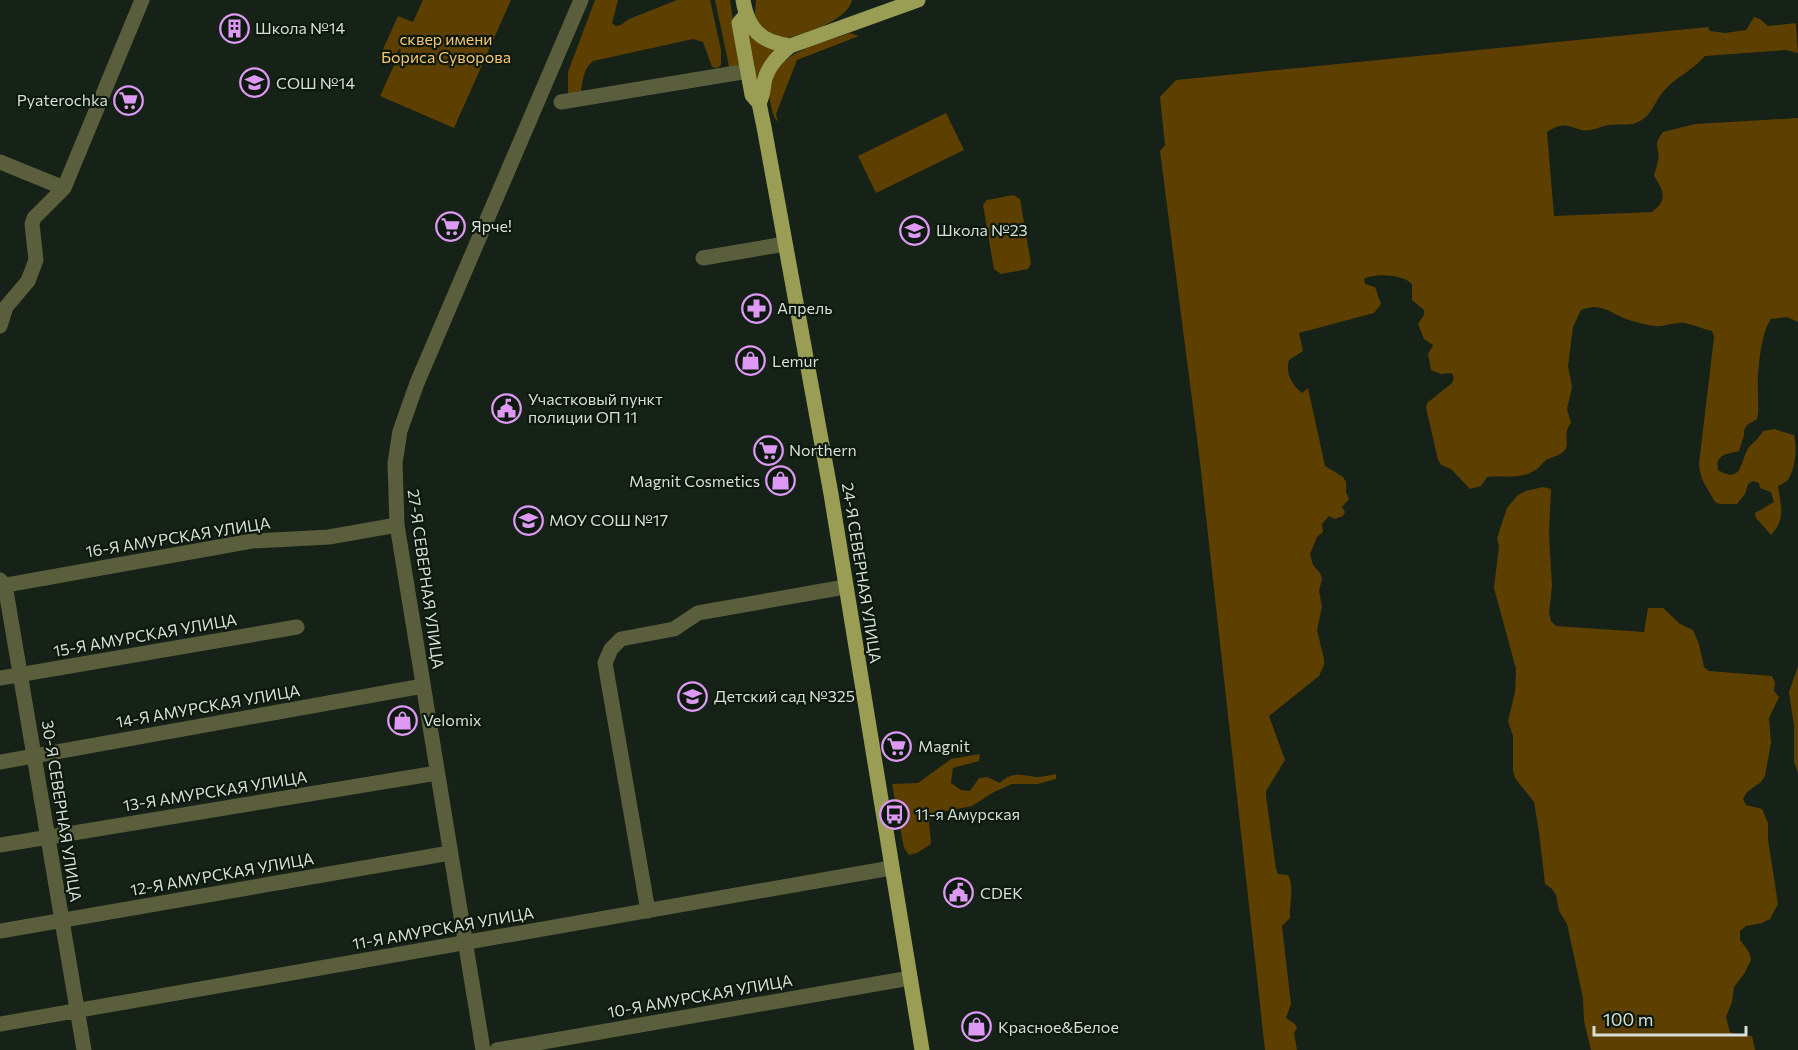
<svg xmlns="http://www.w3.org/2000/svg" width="1798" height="1050" font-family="Commissioner,sans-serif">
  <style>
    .green { fill: #5d3f00 }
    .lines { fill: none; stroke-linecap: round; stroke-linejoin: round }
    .minor { stroke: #5b5e3c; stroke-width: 15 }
    .major { stroke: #999e54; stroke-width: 15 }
    .labels { text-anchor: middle; stroke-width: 4.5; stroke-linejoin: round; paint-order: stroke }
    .poi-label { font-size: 16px; fill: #d7dfd7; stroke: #0d190e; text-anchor: start }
    .park-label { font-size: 16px; fill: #f7c473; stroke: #0d190e }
    .street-label { font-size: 16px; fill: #d7dfd7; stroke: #0d190e }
  </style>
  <rect width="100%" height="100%" fill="#162217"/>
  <!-- green -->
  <path class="green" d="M 423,0 L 511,0 L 454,128 L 380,96 L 401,50 L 399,49 L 392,63 L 379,58 L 398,16 L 413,22 Z
    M 595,0 L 618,0 L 612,23 L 616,26 L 621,25 L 629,19 L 677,0 L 710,0 L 721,50 L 721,65 L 717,68 L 712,67 L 703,42 L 693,39 L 593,61 C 583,69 583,80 581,92 L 568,94 L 568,72 Z
    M 715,0 L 730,0 L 739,62 L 739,65 L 730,71 Z
    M 756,0 L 852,0 C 847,22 804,33 785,39 L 760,27 L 755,15 Z
    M 1754,17 L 1760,19 L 1768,26 L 1796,23 L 1798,53 L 1786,50 L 1705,56 C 1692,71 1674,78 1663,92 C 1655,101 1652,115 1640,121 C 1630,127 1619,123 1608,125 C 1602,126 1597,129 1591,130 C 1573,133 1569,117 1547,132 L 1554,216 L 1652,212 C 1668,200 1664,191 1654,176 C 1655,171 1657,166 1658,161 C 1661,147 1651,148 1663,132 L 1695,124 L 1798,118 L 1798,322 L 1787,317 L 1771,319 C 1760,334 1757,376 1758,395 C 1758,404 1759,410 1757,419 L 1747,425 L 1744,430 L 1744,435 L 1739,451 C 1727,454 1715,454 1718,470 C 1744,486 1740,457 1750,446 C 1755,441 1759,438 1763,431 L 1774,429 L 1794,435 C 1797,447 1796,466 1789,478 C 1787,482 1782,484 1778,486 C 1781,507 1786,519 1771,535 L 1756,518 L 1755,513 L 1774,502 L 1771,492 L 1760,488 L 1759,483 L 1753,481 L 1748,484 L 1745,494 L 1737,504 L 1720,504 L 1715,502 C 1707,486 1701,483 1699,464 L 1714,337 L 1712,331 C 1703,329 1694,325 1685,323 C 1677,322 1669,325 1662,326 C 1653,327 1638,323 1629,320 C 1611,314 1601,301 1581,310 L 1573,327 L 1568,366 L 1572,387 L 1567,409 L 1571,423 C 1562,434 1570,443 1565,450 C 1561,455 1553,457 1548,459 C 1543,461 1539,469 1534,471 C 1518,480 1504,475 1487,477 L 1481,486 L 1470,489 L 1451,469 L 1441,465 L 1438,460 L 1426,408 L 1427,403 L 1452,383 L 1454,378 L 1452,373 L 1441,374 L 1431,370 L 1428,354 L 1433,345 L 1424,339 L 1418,324 L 1424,315 L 1424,310 L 1412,300 L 1412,284 C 1402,274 1375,273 1364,279 L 1365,284 L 1375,287 L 1381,304 L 1374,313 L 1299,333 L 1303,351 L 1289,360 C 1285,373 1292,385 1302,393 L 1308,388 L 1325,466 L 1343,477 L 1346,482 L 1346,492 L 1349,499 L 1342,507 L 1345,512 L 1343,516 L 1335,519 L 1329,516 L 1322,524 L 1323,532 L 1317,537 L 1310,554 L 1313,565 L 1320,573 L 1322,579 L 1319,591 L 1322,607 L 1317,630 L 1324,659 L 1324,665 L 1319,676 L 1269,716 L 1285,760 L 1266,791 L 1266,796 L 1276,869 L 1278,874 L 1288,875 C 1295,889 1289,903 1290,918 L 1282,926 L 1291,1004 L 1286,1018 L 1295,1024 L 1297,1028 L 1294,1033 L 1297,1050 L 1265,1050 L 1200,462 L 1160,151 L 1165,145 L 1160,97 L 1176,80 L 1708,27 L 1710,31 L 1725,33 L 1746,30 Z
    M 746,25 L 778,50 L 757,94 Z
    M 850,33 L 859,36 L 797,60 L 776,114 L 778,122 C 772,116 772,109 770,101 C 763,54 817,45 850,33 Z
    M 946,113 L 964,150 L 876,193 L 858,156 Z
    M 1013,195 L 1020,199 L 1031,263 L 1028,269 L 1001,274 L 994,269 L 983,205 L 987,200 Z
    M 1543,487 L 1551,489 L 1549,534 L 1552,586 L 1549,613 L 1551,621 L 1556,626 L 1644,632 L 1648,608 L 1663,608 L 1680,624 L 1693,630 L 1699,644 L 1704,667 L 1709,671 L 1772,676 L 1775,683 L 1774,691 L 1779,697 L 1769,718 L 1771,743 L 1765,776 L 1761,782 L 1747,792 L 1743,799 L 1746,805 L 1762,809 L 1768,823 L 1768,840 L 1778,904 L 1770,919 L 1762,923 L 1746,926 L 1740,931 L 1740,940 L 1749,952 L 1751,960 L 1744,974 L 1734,987 L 1732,1002 L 1726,1017 L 1730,1032 L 1738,1036 L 1752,1036 L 1755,1050 L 1591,1050 L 1584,1021 L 1583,998 L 1567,924 L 1559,911 L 1556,895 L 1552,889 L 1545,884 L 1539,832 L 1534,802 L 1515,778 L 1513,770 L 1513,736 L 1508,721 L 1515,692 L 1516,669 L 1494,588 L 1499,546 L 1497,538 L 1507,508 L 1518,495 L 1526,491 Z
    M 1798,636 L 1798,773 L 1794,762 L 1794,726 L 1789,692 L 1798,666 Z
    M 980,754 L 979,761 L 953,768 L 951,783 L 961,790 L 970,791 L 979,778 L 987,777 L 1000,783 C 1012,771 1021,775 1036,777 C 1043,777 1049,775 1056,774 L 1056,779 L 1038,784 L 1012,784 L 994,792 L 972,806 L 932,814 L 929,822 L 931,844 L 917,853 L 909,855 L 904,848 L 892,784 L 918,783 L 951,759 Z"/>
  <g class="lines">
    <!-- minor -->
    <path class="minor" d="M 561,102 L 748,71
      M 0,162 L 64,188
      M 703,258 L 785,244
      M 0,326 L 6,307 L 28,281 L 36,260 L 32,224 L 34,218 L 64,188 L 142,0
      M 0,580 L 5,585 L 84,1050
      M 0,586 L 252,541 L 329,537 L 397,525
      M 0,678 L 297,627
      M 0,762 L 423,686
      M 0,845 L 437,773
      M 648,911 L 605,663 L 611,649 L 621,639 L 674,629 L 698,613 L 845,587
      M 0,931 L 450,853
      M 0,1024 L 891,868
      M 483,1050 L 397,525 L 395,463 L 400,431 L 417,383 L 581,0
      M 497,1050 L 910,978"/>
    <!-- major -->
    <path class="major" d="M 743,0 C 748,30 761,42 790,46 L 918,0
      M 746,15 L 739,23 L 752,95 L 759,103 L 764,127 L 831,494 L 922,1050
      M 759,103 C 763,96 763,91 764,83 C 767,67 778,56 790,46"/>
  </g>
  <!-- icons -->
  <defs>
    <symbol id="building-ring" viewBox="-11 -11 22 22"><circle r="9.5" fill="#0d190e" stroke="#dd99f3" stroke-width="1.5"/><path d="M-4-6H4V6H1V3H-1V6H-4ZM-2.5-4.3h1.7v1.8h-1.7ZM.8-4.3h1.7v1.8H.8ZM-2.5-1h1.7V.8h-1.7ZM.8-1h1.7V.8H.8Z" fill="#dd99f3"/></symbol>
    <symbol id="school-ring" viewBox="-11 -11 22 22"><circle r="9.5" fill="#0d190e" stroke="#dd99f3" stroke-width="1.5"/><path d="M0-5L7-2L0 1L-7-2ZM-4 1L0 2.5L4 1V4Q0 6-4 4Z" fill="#dd99f3"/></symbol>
    <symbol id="supermarket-ring" viewBox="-11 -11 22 22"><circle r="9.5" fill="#0d190e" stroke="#dd99f3" stroke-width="1.5"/><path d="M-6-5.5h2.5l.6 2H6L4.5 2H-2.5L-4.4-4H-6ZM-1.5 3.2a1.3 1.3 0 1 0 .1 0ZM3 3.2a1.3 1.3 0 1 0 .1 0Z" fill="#dd99f3"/></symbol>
    <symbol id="pharmacy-ring" viewBox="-11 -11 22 22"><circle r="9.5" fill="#0d190e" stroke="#dd99f3" stroke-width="1.5"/><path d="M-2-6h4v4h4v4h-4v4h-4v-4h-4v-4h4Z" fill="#dd99f3"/></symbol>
    <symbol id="shop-ring" viewBox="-11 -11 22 22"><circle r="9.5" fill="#0d190e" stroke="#dd99f3" stroke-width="1.5"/><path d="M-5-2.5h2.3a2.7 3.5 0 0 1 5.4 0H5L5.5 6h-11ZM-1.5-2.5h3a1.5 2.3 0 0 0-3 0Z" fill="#dd99f3"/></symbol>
    <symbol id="civic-ring" viewBox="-11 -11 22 22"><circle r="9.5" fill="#0d190e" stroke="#dd99f3" stroke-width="1.5"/><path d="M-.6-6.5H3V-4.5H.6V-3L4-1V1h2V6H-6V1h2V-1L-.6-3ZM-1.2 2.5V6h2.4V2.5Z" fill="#dd99f3"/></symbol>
    <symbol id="bus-ring" viewBox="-11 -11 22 22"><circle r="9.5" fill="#0d190e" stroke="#dd99f3" stroke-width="1.5"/><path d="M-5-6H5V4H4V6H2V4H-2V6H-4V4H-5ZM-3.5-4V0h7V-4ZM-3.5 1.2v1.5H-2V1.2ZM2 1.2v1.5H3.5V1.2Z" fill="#dd99f3"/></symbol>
  </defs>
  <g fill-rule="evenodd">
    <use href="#building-ring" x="218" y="12" width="33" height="33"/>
    <use href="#school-ring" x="238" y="66" width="33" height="33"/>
    <use href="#supermarket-ring" x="112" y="84" width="33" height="33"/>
    <use href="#supermarket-ring" x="434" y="210" width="33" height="33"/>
    <use href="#school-ring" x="898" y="214" width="33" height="33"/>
    <use href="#pharmacy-ring" x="740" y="292" width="33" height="33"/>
    <use href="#shop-ring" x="734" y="344" width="33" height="33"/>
    <use href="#civic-ring" x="490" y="392" width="33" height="33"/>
    <use href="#supermarket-ring" x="752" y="434" width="33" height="33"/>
    <use href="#shop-ring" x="764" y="464" width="33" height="33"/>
    <use href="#school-ring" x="512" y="504" width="33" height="33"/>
    <use href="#school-ring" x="676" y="680" width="33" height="33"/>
    <use href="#shop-ring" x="386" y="704" width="33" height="33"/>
    <use href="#supermarket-ring" x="880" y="730" width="33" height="33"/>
    <use href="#bus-ring" x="878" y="798" width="33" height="33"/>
    <use href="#civic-ring" x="942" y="876" width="33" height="33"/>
    <use href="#shop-ring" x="960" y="1010" width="33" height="33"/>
  </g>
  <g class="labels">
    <!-- poi labels -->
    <g class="poi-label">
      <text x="255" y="34">Школа №14</text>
      <text x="276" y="89">СОШ №14</text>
      <text x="108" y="106" text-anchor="end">Pyaterochka</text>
      <text x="471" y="232">Ярче!</text>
      <text x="936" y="236">Школа №23</text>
      <text x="777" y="314">Апрель</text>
      <text x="772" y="367">Lemur</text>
      <text x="528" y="405">Участковый пункт<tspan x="528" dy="18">полиции ОП 11</tspan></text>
      <text x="789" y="456">Northern</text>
      <text x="760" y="487" text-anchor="end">Magnit Cosmetics</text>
      <text x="549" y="526">МОУ СОШ №17</text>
      <text x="714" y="702">Детский сад №325</text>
      <text x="423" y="726">Velomix</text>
      <text x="918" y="752">Magnit</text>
      <text x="915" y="820">11-я Амурская</text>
      <text x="980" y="899">CDEK</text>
      <text x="998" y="1033">Красное&amp;Белое</text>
    </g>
    <!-- park labels -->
    <g class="park-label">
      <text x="446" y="45">сквер имени<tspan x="446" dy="18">Бориса Суворова</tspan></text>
    </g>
    <!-- street labels -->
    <g class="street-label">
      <text transform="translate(178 537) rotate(-9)" y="6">16-Я АМУРСКАЯ УЛИЦА</text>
      <text transform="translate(862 573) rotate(81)" y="6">24-Я СЕВЕРНАЯ УЛИЦА</text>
      <text transform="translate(426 579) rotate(82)" y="6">27-Я СЕВЕРНАЯ УЛИЦА</text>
      <text transform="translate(145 635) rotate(-10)" y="6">15-Я АМУРСКАЯ УЛИЦА</text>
      <text transform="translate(208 706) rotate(-10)" y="6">14-Я АМУРСКАЯ УЛИЦА</text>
      <text transform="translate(215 791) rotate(-9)" y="6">13-Я АМУРСКАЯ УЛИЦА</text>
      <text transform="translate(62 811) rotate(81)" y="6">30-Я СЕВЕРНАЯ УЛИЦА</text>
      <text transform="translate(222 874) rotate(-10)" y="6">12-Я АМУРСКАЯ УЛИЦА</text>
      <text transform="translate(443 928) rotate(-10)" y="6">11-Я АМУРСКАЯ УЛИЦА</text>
      <text transform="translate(700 996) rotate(-10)" y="6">10-Я АМУРСКАЯ УЛИЦА</text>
    </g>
  </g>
  <!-- scale -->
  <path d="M1594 1026v9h152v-9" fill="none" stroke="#d7dfd7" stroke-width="3"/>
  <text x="1603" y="1026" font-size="18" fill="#d7dfd7" stroke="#0d190e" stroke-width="4.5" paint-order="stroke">100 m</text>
</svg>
